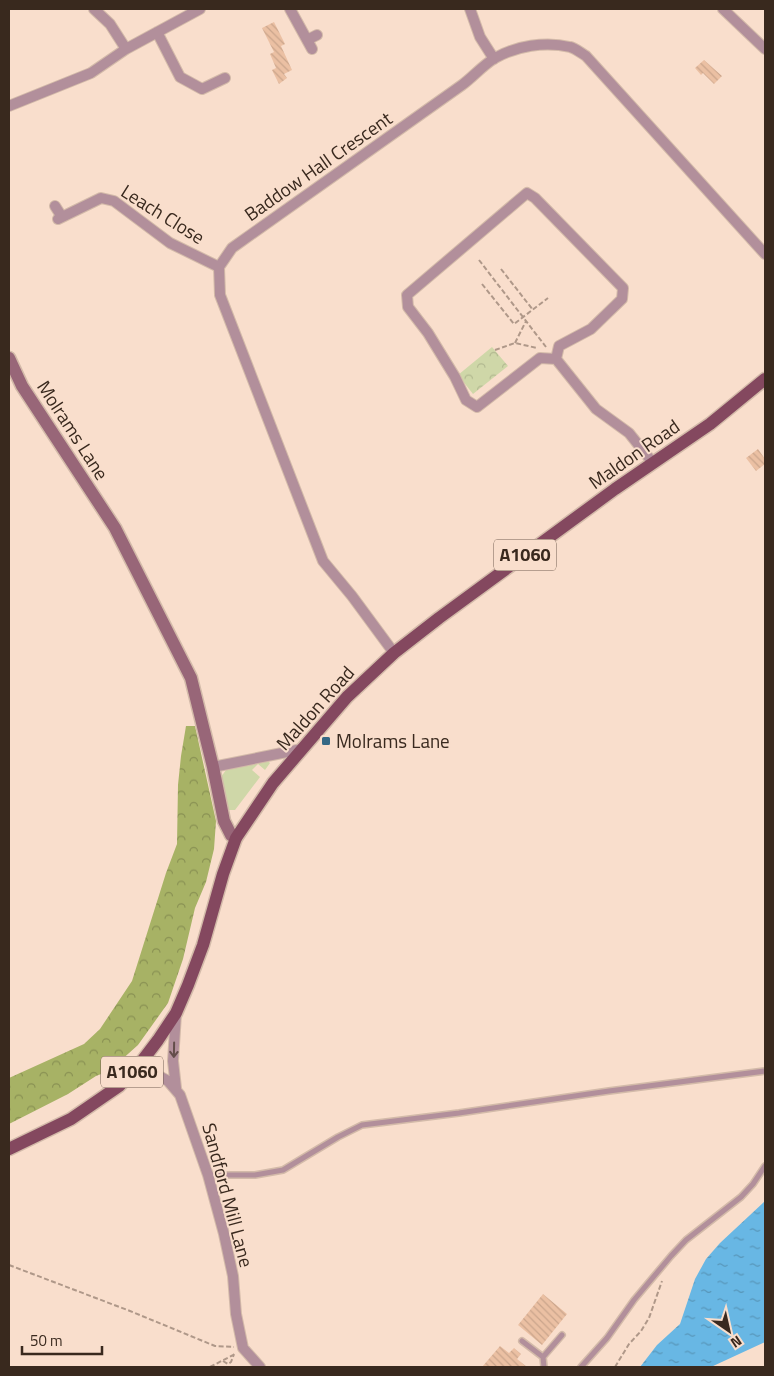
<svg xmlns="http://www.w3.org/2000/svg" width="774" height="1376" font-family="'Titillium Web',sans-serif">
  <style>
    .green { fill: #cfd7a8 }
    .forest { fill: url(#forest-crowns) }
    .park { fill: url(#park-crowns) }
    .water { fill: url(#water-ripples) }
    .building { fill: url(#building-back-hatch) }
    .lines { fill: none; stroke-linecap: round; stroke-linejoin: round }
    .lane-casing { stroke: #d3baa9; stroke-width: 8 }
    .street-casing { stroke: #d3baa9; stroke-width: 12 }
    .secondary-casing { stroke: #d3baa9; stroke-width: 15 }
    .primary-casing { stroke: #d3baa9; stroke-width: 15 }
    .path { stroke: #af9889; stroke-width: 2; stroke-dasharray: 5 2.5; stroke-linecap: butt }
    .lane { stroke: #b28f9b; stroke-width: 5 }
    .street { stroke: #b28f9b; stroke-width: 10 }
    .secondary { stroke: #986678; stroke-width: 12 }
    .primary { stroke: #84485f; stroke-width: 12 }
    .oneway { stroke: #634d4a }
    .poi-dot { fill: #356885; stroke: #f9decc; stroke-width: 2 }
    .labels { text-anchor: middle; stroke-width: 4; stroke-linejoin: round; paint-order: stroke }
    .shield { fill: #f9decc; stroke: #735f52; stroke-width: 1 }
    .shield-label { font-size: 18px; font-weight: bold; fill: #39291e }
    .street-label { font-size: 19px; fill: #39291e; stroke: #f9decc }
    .poi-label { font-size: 19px; fill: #39291e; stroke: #f9decc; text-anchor: start }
  </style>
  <defs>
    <pattern id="forest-crowns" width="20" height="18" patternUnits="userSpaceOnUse" patternTransform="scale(1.25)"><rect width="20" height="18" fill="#a7b265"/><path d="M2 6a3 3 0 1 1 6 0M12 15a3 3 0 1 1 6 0" fill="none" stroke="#899153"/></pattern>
    <pattern id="park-crowns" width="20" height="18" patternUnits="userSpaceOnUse" patternTransform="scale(1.25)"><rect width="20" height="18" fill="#cfd7a8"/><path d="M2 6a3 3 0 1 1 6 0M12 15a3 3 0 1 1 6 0" fill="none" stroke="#b2b990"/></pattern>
    <pattern id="water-ripples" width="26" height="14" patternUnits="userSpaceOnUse" patternTransform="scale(1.25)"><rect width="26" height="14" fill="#68b7e4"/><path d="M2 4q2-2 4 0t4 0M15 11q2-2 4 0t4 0" fill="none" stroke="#5795b8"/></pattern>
    <pattern id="building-back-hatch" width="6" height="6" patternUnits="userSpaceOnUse" patternTransform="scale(1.25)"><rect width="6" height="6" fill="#ebc0a3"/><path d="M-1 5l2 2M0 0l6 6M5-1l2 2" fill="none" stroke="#caa58c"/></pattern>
  </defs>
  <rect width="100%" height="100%" fill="#f9decc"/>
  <!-- green -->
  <path class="green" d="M 268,761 L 270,763 L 265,770 L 258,764 L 252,770 L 260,777 L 235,810 L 227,810 L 221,777 L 226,770 Z"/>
  <!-- forest -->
  <path class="forest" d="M 186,726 L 195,726 L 216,821 L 214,849 L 206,882 L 195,908 L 183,959 L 168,1003 L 138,1045 L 109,1071 L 96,1076 L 68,1094 L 9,1124 L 9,1078 L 84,1044 L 100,1029 L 132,981 L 166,873 L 177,844 L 178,785 L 181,756 Z"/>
  <!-- park -->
  <path class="park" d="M 492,347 L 508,366 L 473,394 L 458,375 Z"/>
  <!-- water -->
  <path class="water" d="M 765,1201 L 765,1342 L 711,1367 L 640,1367 L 657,1345 L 680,1324 L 695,1279 L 706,1259 L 720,1243 Z"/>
  <!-- building -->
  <path class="building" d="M 274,22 L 285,44 L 281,46 L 292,70 L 284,74 L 287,78 L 279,84 L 272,70 L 276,68 L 270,54 L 274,52 L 262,28 Z
    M 704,60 L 722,76 L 714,84 L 703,73 L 701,75 L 695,68 Z
    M 758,449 L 765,459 L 765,464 L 756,471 L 746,458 Z
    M 543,1294 L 567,1314 L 542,1345 L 518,1325 Z
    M 500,1346 L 509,1353 L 514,1348 L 521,1354 L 517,1359 L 527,1367 L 482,1367 Z"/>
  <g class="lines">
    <defs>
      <path id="lane" d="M 208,1175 L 255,1175 L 283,1170 L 338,1137 L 362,1125 L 459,1113 L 609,1091 L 765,1071
        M 522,1341 L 543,1357 L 544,1367
        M 543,1357 L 562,1335
        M 581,1367 L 607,1338 L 634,1300 L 671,1256 L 686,1240 L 741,1197 L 753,1184 L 765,1166"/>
      <path id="street" d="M 94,9 L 110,24 L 126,49
        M 290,9 L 312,49
        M 470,9 L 480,37 L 494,59
        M 723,9 L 765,49
        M 157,32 L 180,77 L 202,89 L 225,78
        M 307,40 L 317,35
        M 9,106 L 91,73 L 126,49 L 200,9
        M 55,206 L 62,217
        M 58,219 L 101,198 L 114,201 L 170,243 L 219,267
        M 556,359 L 540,358 L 477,407 L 466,400 L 455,377 L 428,333 L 408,307 L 407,295 L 527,193 L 535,198 L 623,288 L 622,299 L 591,329 L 559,346 L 556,359 L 596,409 L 629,433 L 653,463
        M 394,653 L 352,596 L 323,561 L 220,295 L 219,267 L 232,248 L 462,85 C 473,77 483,65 495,58 C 516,46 545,41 570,47 C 575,48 581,53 586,56 L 765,254
        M 213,767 L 302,749
        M 139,1065 L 168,1081 L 180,1095 L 208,1175 L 224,1234 L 233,1276 L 236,1314 L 243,1348 L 260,1367
        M 176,1088 L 173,1061 L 176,1014"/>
      <path id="secondary" d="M 9,358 L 22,386 L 115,528 L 191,678 L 213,767 L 224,821 L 231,835 L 236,838"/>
      <path id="primary" d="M 9,1149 L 71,1119 L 119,1086 L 139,1065 L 158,1040 L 176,1013 L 188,985 L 203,945 L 223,874 L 236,838 L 273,783 L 347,697 L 394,653 L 439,618 L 615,489 L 710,424 L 765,379"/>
    </defs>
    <!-- lane casing -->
    <use href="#lane" class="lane-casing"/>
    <!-- street casing -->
    <use href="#street" class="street-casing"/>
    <!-- secondary casing -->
    <use href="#secondary" class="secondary-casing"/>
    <!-- primary casing -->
    <use href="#primary" class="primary-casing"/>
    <!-- path -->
    <path class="path" d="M 479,260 L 546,347
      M 501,269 L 533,310
      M 482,284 L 514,324 L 548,298
      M 515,343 L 526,321
      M 495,350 L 515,343 L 537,348
      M 9,1265 L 130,1311 L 215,1346 L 234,1347
      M 223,1361 L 228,1364 L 231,1362 L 234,1354
      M 210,1367 L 235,1354
      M 615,1367 L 629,1344 L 641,1331 L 649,1318 L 662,1281"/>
    <!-- lane -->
    <use href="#lane" class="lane"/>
    <!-- street -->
    <use href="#street" class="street"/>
    <!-- secondary -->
    <use href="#secondary" class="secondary"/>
    <!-- primary -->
    <use href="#primary" class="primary"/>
  </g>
  <!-- one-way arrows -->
  <defs><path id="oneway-shaft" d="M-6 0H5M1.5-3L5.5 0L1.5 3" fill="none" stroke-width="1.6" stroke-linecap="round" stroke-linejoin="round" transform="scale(1.25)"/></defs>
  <use class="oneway" href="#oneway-shaft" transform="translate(174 1050) rotate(91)"/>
  <!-- markers -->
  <rect class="poi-dot" x="321" y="736" width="10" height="10" rx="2.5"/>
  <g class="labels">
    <!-- shield labels -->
    <g class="shield">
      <rect x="494" y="539.5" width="62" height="31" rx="4"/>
      <rect x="101" y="1056.5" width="62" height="31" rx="4"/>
    </g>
    <g class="shield-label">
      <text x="525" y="561">A1060</text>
      <text x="132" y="1078">A1060</text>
    </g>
    <!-- street labels -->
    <g class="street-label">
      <text transform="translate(318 166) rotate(-35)" y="7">Baddow Hall Crescent</text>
      <text transform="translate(163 214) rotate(32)" y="7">Leach Close</text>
      <text transform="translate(73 430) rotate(57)" y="7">Molrams Lane</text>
      <text transform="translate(634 454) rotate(-35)" y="7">Maldon Road</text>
      <text transform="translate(315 708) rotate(-48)" y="7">Maldon Road</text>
      <text transform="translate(228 1195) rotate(75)" y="7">Sandford Mill Lane</text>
    </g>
    <!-- poi labels -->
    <g class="poi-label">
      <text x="336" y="748">Molrams Lane</text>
    </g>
  </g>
  <!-- border -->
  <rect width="774" height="1376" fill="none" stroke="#39291e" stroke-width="20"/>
  <!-- north arrow -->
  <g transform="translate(729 1331) rotate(146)" stroke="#f9decc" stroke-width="4" paint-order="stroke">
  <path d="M0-4L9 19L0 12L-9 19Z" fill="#39291e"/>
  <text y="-8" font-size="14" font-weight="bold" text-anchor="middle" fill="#39291e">N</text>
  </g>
  <!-- scale -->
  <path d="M22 1346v8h80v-8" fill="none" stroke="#39291e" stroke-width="2.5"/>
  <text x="30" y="1346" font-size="15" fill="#39291e" stroke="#f9decc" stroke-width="4" paint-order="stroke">50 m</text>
</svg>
